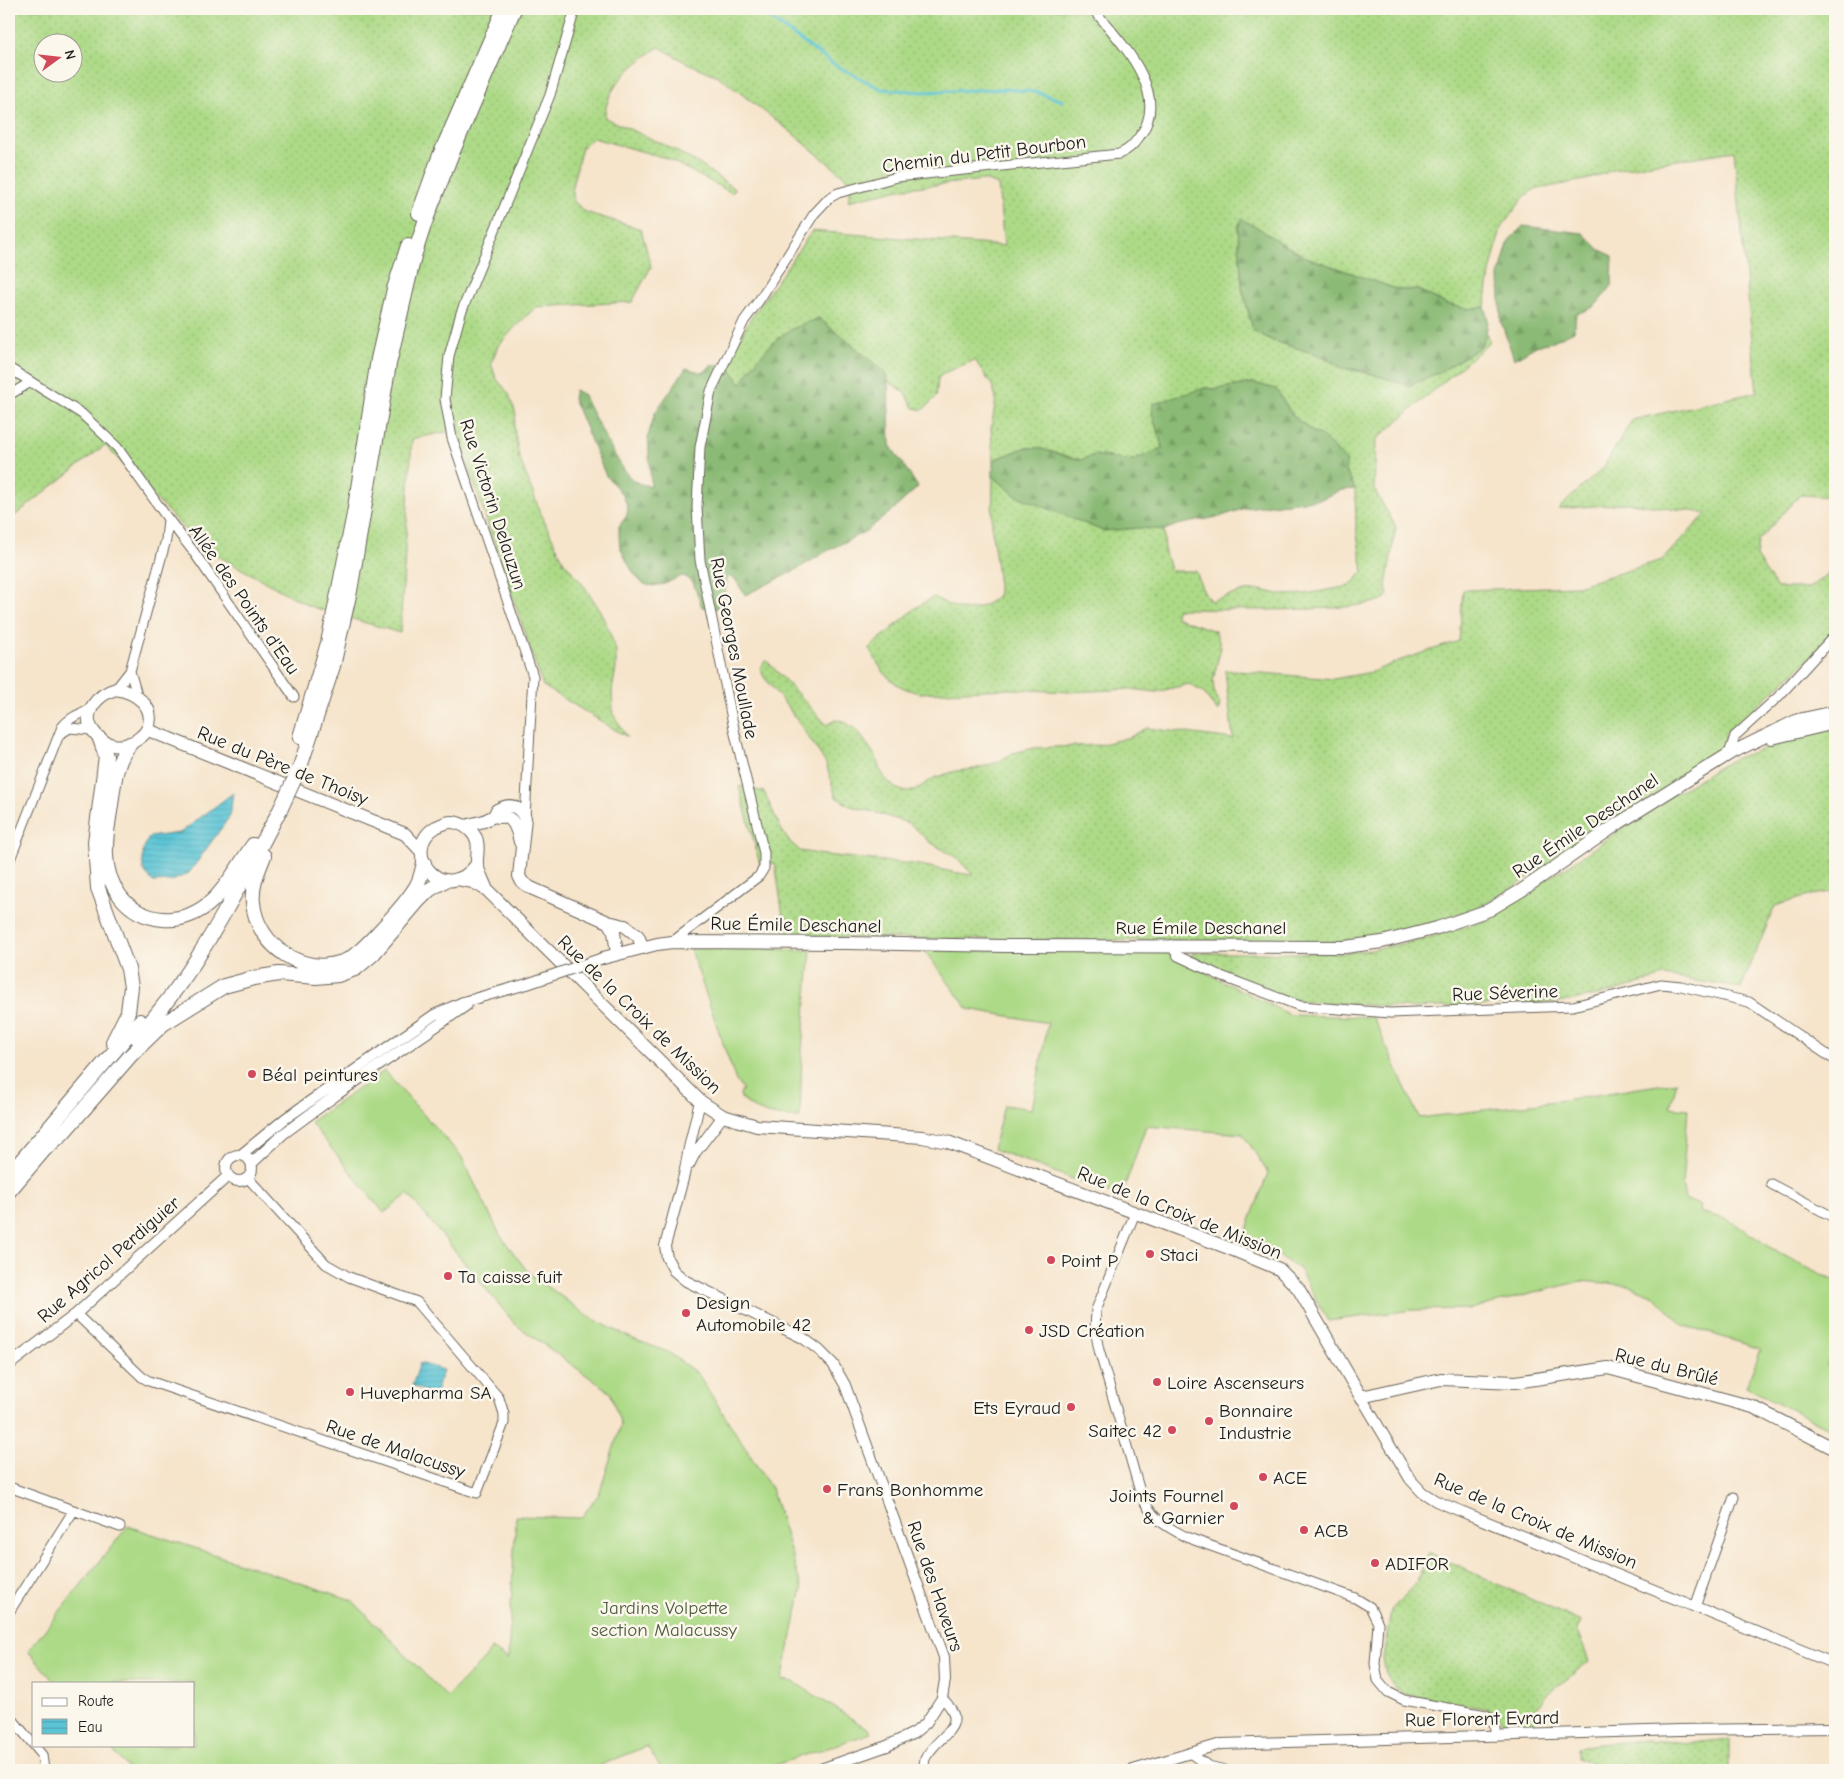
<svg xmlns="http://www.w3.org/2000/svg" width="1844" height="1779" font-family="'Comic Neue',sans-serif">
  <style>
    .grass { fill: url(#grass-dots); stroke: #647b52; fill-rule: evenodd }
    .forest { fill: url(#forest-firs); stroke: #536b48 }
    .garden { fill: #adda87; stroke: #647b52 }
    .water { fill: url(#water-rules); stroke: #3b7078 }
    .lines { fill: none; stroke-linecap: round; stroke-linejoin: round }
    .stream { stroke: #5ac4d5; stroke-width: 3 }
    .minor-casing { stroke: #686259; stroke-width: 11 }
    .tertiary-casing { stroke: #686259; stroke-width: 12 }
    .secondary-casing { stroke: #686259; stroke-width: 14 }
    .trunk-casing { stroke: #686259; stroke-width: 16 }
    .minor { stroke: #fff; stroke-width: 9 }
    .tertiary { stroke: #fff; stroke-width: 10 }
    .secondary { stroke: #fff; stroke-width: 12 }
    .trunk { stroke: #fff; stroke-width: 14 }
    .tertiary-bridge-casing { stroke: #686259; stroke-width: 12; stroke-linecap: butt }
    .trunk-bridge-casing { stroke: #686259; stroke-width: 16; stroke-linecap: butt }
    .tertiary-bridge { stroke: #fff; stroke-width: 10 }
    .trunk-bridge { stroke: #fff; stroke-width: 14 }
    .poi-dot { fill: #d1495b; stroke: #fbf7ec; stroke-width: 2 }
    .labels { text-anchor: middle; stroke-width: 5; stroke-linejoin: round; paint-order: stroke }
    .street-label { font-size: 19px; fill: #1c1c1c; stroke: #fbf7ec }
    .poi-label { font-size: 19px; fill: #1c1c1c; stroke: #fbf7ec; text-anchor: start }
    .park-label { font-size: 19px; fill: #4f5e41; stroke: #fbf7ec }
  </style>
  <defs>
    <pattern id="grass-dots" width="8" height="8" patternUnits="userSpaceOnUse" patternTransform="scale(1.25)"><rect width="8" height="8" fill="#adda87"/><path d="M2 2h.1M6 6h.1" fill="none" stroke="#94ba74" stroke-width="1.8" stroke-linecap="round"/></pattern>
    <pattern id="forest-firs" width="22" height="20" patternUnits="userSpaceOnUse" patternTransform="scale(1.25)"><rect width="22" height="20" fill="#8aba74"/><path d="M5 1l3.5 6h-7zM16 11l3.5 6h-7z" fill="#769f64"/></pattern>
    <pattern id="water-rules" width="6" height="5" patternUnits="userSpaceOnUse" patternTransform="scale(1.25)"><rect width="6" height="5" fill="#5ac4d5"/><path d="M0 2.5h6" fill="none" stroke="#4ea8b6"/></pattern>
  </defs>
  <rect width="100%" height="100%" fill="#fbf7ec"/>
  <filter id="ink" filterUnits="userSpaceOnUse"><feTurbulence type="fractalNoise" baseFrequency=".02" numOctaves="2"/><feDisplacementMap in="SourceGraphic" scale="10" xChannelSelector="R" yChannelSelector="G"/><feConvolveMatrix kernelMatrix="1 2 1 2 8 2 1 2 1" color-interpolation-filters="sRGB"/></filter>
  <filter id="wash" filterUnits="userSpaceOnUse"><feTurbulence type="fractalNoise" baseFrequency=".0096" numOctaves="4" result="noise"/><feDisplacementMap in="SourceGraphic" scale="20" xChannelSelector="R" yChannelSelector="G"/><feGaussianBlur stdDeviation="1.12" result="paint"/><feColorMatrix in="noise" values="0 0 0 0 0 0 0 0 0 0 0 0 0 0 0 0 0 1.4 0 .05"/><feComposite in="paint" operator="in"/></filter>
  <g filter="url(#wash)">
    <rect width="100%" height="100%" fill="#f6e4cb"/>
    <!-- grass -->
    <path class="grass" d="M 9,9 L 1835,9 L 1835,497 L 1800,495 L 1758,541 L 1756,557 L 1777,588 L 1809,588 L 1835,568 L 1835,630 L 1820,649 L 1739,722 L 1726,732 L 1724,748 L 1717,755 L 1538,872 L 1486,904 L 1428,926 L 1391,936 L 1338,942 L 928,939 L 786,936 L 775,863 L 760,865 L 739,786 L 764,792 L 780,827 L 788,840 L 800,851 L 825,855 L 921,865 L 952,872 L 973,875 L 957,858 L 928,841 L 916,829 L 908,823 L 874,812 L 850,806 L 836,797 L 826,764 L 820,754 L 789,709 L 764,677 L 760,668 L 766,660 L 827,725 L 835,720 L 843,721 L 857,730 L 876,757 L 879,768 L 885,778 L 895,788 L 906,792 L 914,791 L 934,778 L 956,771 L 974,769 L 998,762 L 1013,753 L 1034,748 L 1099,745 L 1130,737 L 1147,728 L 1233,739 L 1225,670 L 1334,679 L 1372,672 L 1401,660 L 1459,641 L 1463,590 L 1577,586 L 1662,560 L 1707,513 L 1629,503 L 1558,509 L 1603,468 L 1632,420 L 1757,392 L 1734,151 L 1613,170 L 1589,179 L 1533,190 L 1524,197 L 1501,228 L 1490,273 L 1485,307 L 1467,309 L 1446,304 L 1418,290 L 1399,290 L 1306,257 L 1241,220 L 1238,228 L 1242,288 L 1253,330 L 1271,340 L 1322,356 L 1342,368 L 1382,376 L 1480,347 L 1486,334 L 1490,342 L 1376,440 L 1374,489 L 1396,527 L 1386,586 L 1388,596 C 1372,615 1208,609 1176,609 L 1175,617 L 1215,631 L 1221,647 L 1213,680 L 1214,691 L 1220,704 L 1218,712 L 1203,692 L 1189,684 L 1156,692 L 1131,689 L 1069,692 L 1009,689 L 919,693 C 890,686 882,672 869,648 L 917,607 L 934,597 C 960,612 973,616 998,596 L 998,577 L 992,531 L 993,476 L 1015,495 L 1103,531 L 1140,528 L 1164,530 L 1165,554 L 1171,571 L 1196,571 L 1202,588 L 1210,601 L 1245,591 L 1261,590 L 1283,595 L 1305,594 L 1350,586 L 1363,572 L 1356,527 L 1355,489 L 1345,469 L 1320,435 L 1313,432 L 1293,416 L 1276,389 L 1253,383 L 1216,389 L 1205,388 L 1152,414 L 1163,448 L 1132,461 L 1095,455 L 1081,460 L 1038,448 L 1025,448 L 993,460 L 991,429 L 996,399 L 993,387 L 975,360 L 946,372 L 938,378 L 936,397 L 923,410 L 914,408 L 904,392 L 888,381 L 884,371 L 803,325 L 791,329 L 741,385 L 727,363 L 749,321 L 812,231 L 1004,246 L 998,185 L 984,180 L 905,188 L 848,201 L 852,183 L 791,132 L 718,76 L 687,63 L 659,47 C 634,64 605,86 605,118 L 665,145 L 696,162 L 735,189 L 732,193 L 666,158 L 593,138 L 582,147 L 572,186 L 574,201 L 585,212 L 641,229 L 651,267 L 632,302 L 536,307 L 515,327 L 498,346 L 491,363 L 496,378 L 509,394 L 516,414 L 514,427 L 519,457 L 543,519 L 564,562 L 584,586 L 598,607 L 609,630 L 616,651 L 616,668 L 612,691 L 613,714 L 627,737 L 543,686 L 456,430 L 412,439 L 400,633 L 309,606 L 200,546 L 105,445 L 9,520 ZM 42,42 L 72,42 L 72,72 L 42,72 Z
      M 1832,729 L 1835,734 L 1835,891 L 1812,895 L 1775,906 L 1741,988 L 1664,976 L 1611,992 L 1564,1002 L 1413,1008 L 1292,1000 L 1236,979 L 1194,958 L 1192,953 L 1341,953 L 1371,950 L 1421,940 L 1491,919 L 1509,903 L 1571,864 L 1657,804 L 1733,759 L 1792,739 Z
      M 1429,1553 L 1581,1622 L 1577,1630 L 1589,1661 L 1546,1696 L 1536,1707 L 1534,1727 L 1508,1728 L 1493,1710 L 1407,1695 L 1394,1687 L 1386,1675 L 1383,1659 L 1391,1610 L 1415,1585 Z
      M 1729,1739 L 1729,1770 L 1612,1770 L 1577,1758 L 1577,1747 L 1598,1744 L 1646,1740 L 1692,1743 Z"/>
    <!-- forest -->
    <path class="forest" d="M 1241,219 L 1257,227 L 1282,244 L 1306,257 L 1399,290 L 1418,290 L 1446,304 L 1467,309 L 1485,307 L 1488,320 L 1486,334 L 1480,347 L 1442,371 L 1409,386 L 1363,371 L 1342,368 L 1322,356 L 1271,340 L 1253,330 L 1242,287 L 1238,228 Z
      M 1523,226 L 1583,233 L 1600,250 L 1613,256 L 1612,286 L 1594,307 L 1576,314 L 1574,331 L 1551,342 L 1536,346 L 1514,359 L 1501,322 L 1499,276 L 1509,240 Z
      M 819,318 L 884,371 L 888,381 L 890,445 L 918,487 L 893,510 L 866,531 L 827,551 L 796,570 L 745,595 L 735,579 L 728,576 L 724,598 L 716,609 L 702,607 L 693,582 L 684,576 C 674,577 668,585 658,585 C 653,586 647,586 643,583 C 635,579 623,555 620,546 C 619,540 619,533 619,526 C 621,523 624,520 626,517 C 633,503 614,484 606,476 L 573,398 L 575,390 L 584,395 L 587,403 C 596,419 620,470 633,480 C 638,484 645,485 651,486 L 648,436 L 655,413 L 686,368 L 703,373 L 711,366 L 727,363 L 741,384 C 754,363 769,342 790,330 C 799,325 810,322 819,318 Z
      M 1253,383 L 1276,389 L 1293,416 L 1313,432 L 1320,435 L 1347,461 L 1345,469 L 1355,489 L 1341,490 L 1321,499 L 1245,508 L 1222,516 L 1177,525 L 1164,530 L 1140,528 L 1103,531 L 1015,495 L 993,476 L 993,460 L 1025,448 L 1038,448 L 1080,460 L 1095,455 L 1132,461 L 1163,448 L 1152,414 L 1153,404 L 1205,388 L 1216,389 Z"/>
    <!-- garden -->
    <path class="garden" d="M 690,948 L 811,950 L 802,1049 L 800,1118 C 776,1116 759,1116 741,1098 L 740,1094 L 743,1089 L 736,1081 Z
      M 924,950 L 1165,952 L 1290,1015 L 1373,1017 L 1419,1118 L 1564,1100 L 1677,1082 L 1670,1107 L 1688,1109 L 1682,1184 L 1685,1199 L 1701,1206 L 1700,1212 L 1729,1220 L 1779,1253 L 1835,1281 L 1835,1345 L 1825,1365 L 1835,1368 L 1835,1431 L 1746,1387 L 1761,1349 L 1683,1325 L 1654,1296 L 1628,1285 L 1581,1281 L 1471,1309 L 1413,1310 L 1328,1321 L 1299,1269 L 1245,1234 L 1268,1173 L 1243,1134 L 1146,1126 L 1121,1197 L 993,1149 L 1004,1105 L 1032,1109 L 1048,1023 L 968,1009 Z
      M 384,1071 L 461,1156 L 500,1235 L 528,1272 L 589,1317 L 631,1338 L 668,1352 L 698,1374 L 771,1488 L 802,1589 L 782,1680 L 794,1682 L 868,1729 L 871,1733 L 760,1770 L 662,1770 L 647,1746 L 589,1770 L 129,1770 L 108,1745 L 194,1745 L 194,1683 L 55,1683 L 28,1651 L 128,1526 L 352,1600 L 447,1697 L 485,1658 L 491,1649 L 508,1659 L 516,1516 L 581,1518 L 599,1494 L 621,1425 L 610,1392 L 515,1324 L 408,1194 L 384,1213 L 310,1122 Z"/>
    <!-- water -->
    <path class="water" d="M 233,793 L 230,816 L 189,873 L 172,881 L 153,882 L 143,869 L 143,850 L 149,837 L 180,833 Z
      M 420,1363 L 443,1370 L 435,1395 L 412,1386 Z"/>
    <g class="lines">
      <!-- stream -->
      <path class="stream" d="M 757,9 L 833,64 L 881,89 L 923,92 L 1004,89 L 1036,92 L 1063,101"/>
    </g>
  </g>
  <g filter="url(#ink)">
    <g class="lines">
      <defs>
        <path id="minor" d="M 9,368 L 82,414 L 117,447 L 168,519 L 166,540 L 130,671 L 116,689
          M 9,395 L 31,382
          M 168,519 L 193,551 L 294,697
          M 130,671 L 137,695
          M 60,734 L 70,728 L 91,730
          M 1729,754 L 1735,736 L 1779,696 L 1835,635
          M 525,818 L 533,676 L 452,438 L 445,399 L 449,356 L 461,313 L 550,95 L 575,9
          M 9,862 L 62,727 C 70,717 80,714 91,708
          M 672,942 L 759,876 L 764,868 L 764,853 L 735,734 L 700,560 L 697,507 L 700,447 L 711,391 L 744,321 L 760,299 L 814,214 L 829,198 L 838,193 L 897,177 L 1119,154 C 1129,150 1133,145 1139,137 C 1173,94 1119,40 1093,9
          M 1171,945 L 1178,956 L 1221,976 L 1300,1006 L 1390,1013 L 1573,1006 L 1661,984 L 1681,986 L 1749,1002 L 1835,1060
          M 1771,1184 L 1835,1218
          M 1135,1213 L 1096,1310 L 1095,1330 L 1099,1350 L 1141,1495 C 1153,1520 1162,1524 1186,1537 L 1355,1598 L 1370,1607 L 1378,1623 L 1375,1664 L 1378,1680 L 1388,1692 L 1404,1700 L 1486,1715 L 1494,1723 L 1496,1736
          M 76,1314 L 142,1377 L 149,1381 L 477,1493 L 504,1423 L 504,1414 L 499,1398 L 417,1302 L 349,1277 L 326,1264 L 248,1178
          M 9,1487 L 120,1527
          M 1695,1607 L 1734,1497
          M 9,1612 L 74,1510
          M 9,1715 L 42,1755 L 44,1770
          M 1190,1753 L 1208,1766 L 1225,1770
          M 924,1770 C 924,1766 924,1762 925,1759 C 936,1735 973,1727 942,1698"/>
        <path id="tertiary" d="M 700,1101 L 689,1148 L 684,1175 L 665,1246 L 667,1258 L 674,1271 L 686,1281 L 803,1338 L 819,1350 L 833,1364 L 845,1385 L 944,1657 L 945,1680 L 942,1698 L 926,1723 L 914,1733 L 887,1746 L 818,1770
          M 242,1154 L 286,1118 L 434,1015 L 463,1002 L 527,984
          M226 1168a13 13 0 1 1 26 0a13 13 0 1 1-26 0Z
          M 252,1163 L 283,1134 L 339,1093 L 467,1005
          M 689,1165 L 695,1153 L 723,1116
          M 9,1365 L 76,1314 L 228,1176
          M 1361,1397 L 1410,1479 L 1422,1492 L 1436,1501 L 1835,1664
          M 1133,1770 L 1221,1744 L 1679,1730 L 1835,1728"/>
        <path id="secondary" d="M 116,689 C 135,692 156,706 148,728 C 146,732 141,737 138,739 C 122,750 105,747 94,732 C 79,713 99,694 116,689 Z
          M 148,730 L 405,834 L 421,851
          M 1772,738 L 1835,723
          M 494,816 C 499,818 502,816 506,817 C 516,820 518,834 520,842
          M 465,826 L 484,821 L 494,816 L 497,810 C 510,803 518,805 525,818 L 519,876 L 522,882 L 531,888 L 608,922 L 625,926 L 638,936 L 643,948
          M 477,864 C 443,909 398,850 436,827 C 441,825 446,822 451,822 C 461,822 471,829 476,838 C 480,847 476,856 477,865 C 479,873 484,882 487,890
          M 457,879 L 473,882 L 487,890 L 700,1101 L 723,1116 L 757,1126 L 922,1137 L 948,1142 L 1231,1249 L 1279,1269 L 1298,1288 L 1361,1397 L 1441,1379 L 1516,1382 L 1608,1368 L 1753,1407 L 1835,1449
          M 608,922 L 614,932 L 617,954
          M 603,958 L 657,944 L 672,942 L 847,943 L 1005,946 L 1345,947 L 1382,942 L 1437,928 L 1489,910 L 1522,890 L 1619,823 L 1729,754 L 1798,720 L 1835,712"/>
        <path id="trunk" d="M 419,213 L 440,155 L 504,9
          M 300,737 L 328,643 L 354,514 L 378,359 L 394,289 L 408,246
          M 100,739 L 106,756 L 95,842 L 98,888 L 128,969 L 131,987 L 128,1012 L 113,1042
          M 130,744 C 115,762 114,783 111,805 C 109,819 106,833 106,847 C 104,884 126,916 163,919 C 181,921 199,913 212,901 C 227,888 241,862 253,845
          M 300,767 L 333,666 L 350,591 L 389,364 L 414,256 L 425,222 L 450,158 L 514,9
          M 264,856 C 258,871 251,886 253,903 C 257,946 304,978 345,961 C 361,955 409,900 417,885 C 421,878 422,870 424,863
          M 137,1038 C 159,1012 181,985 199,955 C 229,908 254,858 281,808
          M 45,1149 L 63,1133 L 131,1055 L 163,1024 L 224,986 L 254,978 L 279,974 L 316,977 L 338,975 L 355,969 L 373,954 L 418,901 L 429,890 L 444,881
          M 9,1175 L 140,1021
          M 9,1191 L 50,1143"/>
      </defs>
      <!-- minor casing -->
      <use href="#minor" class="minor-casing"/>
      <!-- tertiary casing -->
      <use href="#tertiary" class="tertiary-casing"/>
      <!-- secondary casing -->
      <use href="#secondary" class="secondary-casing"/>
      <!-- trunk casing -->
      <use href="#trunk" class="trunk-casing"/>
      <!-- minor -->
      <use href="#minor" class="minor"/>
      <!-- tertiary -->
      <use href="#tertiary" class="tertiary"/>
      <!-- secondary -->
      <use href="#secondary" class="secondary"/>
      <!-- trunk -->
      <use href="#trunk" class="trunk"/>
      <defs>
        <path id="tertiary-bridge" d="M 527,984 L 603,958"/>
        <path id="trunk-bridge" d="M 281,808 L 300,767"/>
      </defs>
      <!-- tertiary-bridge casing -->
      <use href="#tertiary-bridge" class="tertiary-bridge-casing"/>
      <!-- trunk-bridge casing -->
      <use href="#trunk-bridge" class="trunk-bridge-casing"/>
      <!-- tertiary-bridge -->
      <use href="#tertiary-bridge" class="tertiary-bridge"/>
      <!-- trunk-bridge -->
      <use href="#trunk-bridge" class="trunk-bridge"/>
    </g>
  </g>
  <!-- markers -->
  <g class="poi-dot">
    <circle cx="252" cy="1074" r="5"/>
    <circle cx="1150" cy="1254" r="5"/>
    <circle cx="1051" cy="1260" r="5"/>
    <circle cx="448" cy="1276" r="5"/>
    <circle cx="686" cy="1313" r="5"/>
    <circle cx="1029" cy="1330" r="5"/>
    <circle cx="1157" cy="1382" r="5"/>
    <circle cx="350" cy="1392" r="5"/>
    <circle cx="1071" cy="1407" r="5"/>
    <circle cx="1209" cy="1421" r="5"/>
    <circle cx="1172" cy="1430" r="5"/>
    <circle cx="1263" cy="1477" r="5"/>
    <circle cx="827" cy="1489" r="5"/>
    <circle cx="1234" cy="1506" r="5"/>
    <circle cx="1304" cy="1530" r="5"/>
    <circle cx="1375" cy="1563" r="5"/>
  </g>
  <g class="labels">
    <!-- street labels -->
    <g class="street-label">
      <text transform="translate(984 153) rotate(-7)" y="7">Chemin du Petit Bourbon</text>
      <text transform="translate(494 504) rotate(72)" y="7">Rue Victorin Delauzun</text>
      <text transform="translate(245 599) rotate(55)" y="7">Allée des Points d'Eau</text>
      <text transform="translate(735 648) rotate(79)" y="7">Rue Georges Moullade</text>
      <text transform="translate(283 765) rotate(22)" y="7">Rue du Père de Thoisy</text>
      <text transform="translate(1585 825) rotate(-34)" y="7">Rue Émile Deschanel</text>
      <text transform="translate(796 924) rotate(1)" y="7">Rue Émile Deschanel</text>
      <text x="1201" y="934">Rue Émile Deschanel</text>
      <text transform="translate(1505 992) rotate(-2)" y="7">Rue Séverine</text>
      <text transform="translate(640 1014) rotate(44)" y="7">Rue de la Croix de Mission</text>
      <text transform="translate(1180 1212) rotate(22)" y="7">Rue de la Croix de Mission</text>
      <text transform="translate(108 1259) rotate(-41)" y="7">Rue Agricol Perdiguier</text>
      <text transform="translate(1667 1366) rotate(14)" y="7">Rue du Brûlé</text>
      <text transform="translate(396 1448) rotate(19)" y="7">Rue de Malacussy</text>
      <text transform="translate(1536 1520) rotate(23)" y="7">Rue de la Croix de Mission</text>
      <text transform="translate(936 1586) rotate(71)" y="7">Rue des Haveurs</text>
      <text transform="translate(1482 1718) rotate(-1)" y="7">Rue Florent Evrard</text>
    </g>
    <!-- poi labels -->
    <g class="poi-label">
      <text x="262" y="1081">Béal peintures</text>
      <text x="1160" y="1261">Staci</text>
      <text x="1061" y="1267">Point P</text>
      <text x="458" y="1283">Ta caisse fuit</text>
      <text x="696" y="1309">Design<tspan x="696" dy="22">Automobile 42</tspan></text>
      <text x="1039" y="1337">JSD Création</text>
      <text x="1167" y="1389">Loire Ascenseurs</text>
      <text x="360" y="1399">Huvepharma SA</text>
      <text x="1061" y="1414" text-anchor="end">Ets Eyraud</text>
      <text x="1219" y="1417">Bonnaire<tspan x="1219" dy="22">Industrie</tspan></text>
      <text x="1162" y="1437" text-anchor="end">Saitec 42</text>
      <text x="1273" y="1484">ACE</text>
      <text x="837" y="1496">Frans Bonhomme</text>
      <text x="1224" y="1502" text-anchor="end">Joints Fournel<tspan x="1224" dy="22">&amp; Garnier</tspan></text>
      <text x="1314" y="1537">ACB</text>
      <text x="1385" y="1570">ADIFOR</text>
    </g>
    <!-- park labels -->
    <g class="park-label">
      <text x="664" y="1614">Jardins Volpette<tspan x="664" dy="22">section Malacussy</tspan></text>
    </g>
  </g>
  <!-- margin -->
  <rect width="1844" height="1779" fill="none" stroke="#fbf7ec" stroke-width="30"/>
  <!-- legend -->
  <rect x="32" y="1682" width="162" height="65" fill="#fbf7ec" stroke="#a29f99"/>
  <rect x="42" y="1698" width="25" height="8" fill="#ffffff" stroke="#a29f99"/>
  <text x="78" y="1706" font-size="15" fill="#1c1c1c">Route</text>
  <rect x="42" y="1719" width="25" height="15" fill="url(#water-rules)" stroke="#a29f99"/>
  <text x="78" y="1732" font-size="15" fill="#1c1c1c">Eau</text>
  <!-- north arrow -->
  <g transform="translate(58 58) rotate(75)"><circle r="24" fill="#fbf7ec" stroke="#a29f99"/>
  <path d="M0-4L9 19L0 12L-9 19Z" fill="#d1495b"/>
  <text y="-8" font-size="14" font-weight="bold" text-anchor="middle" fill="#1c1c1c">N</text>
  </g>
</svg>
